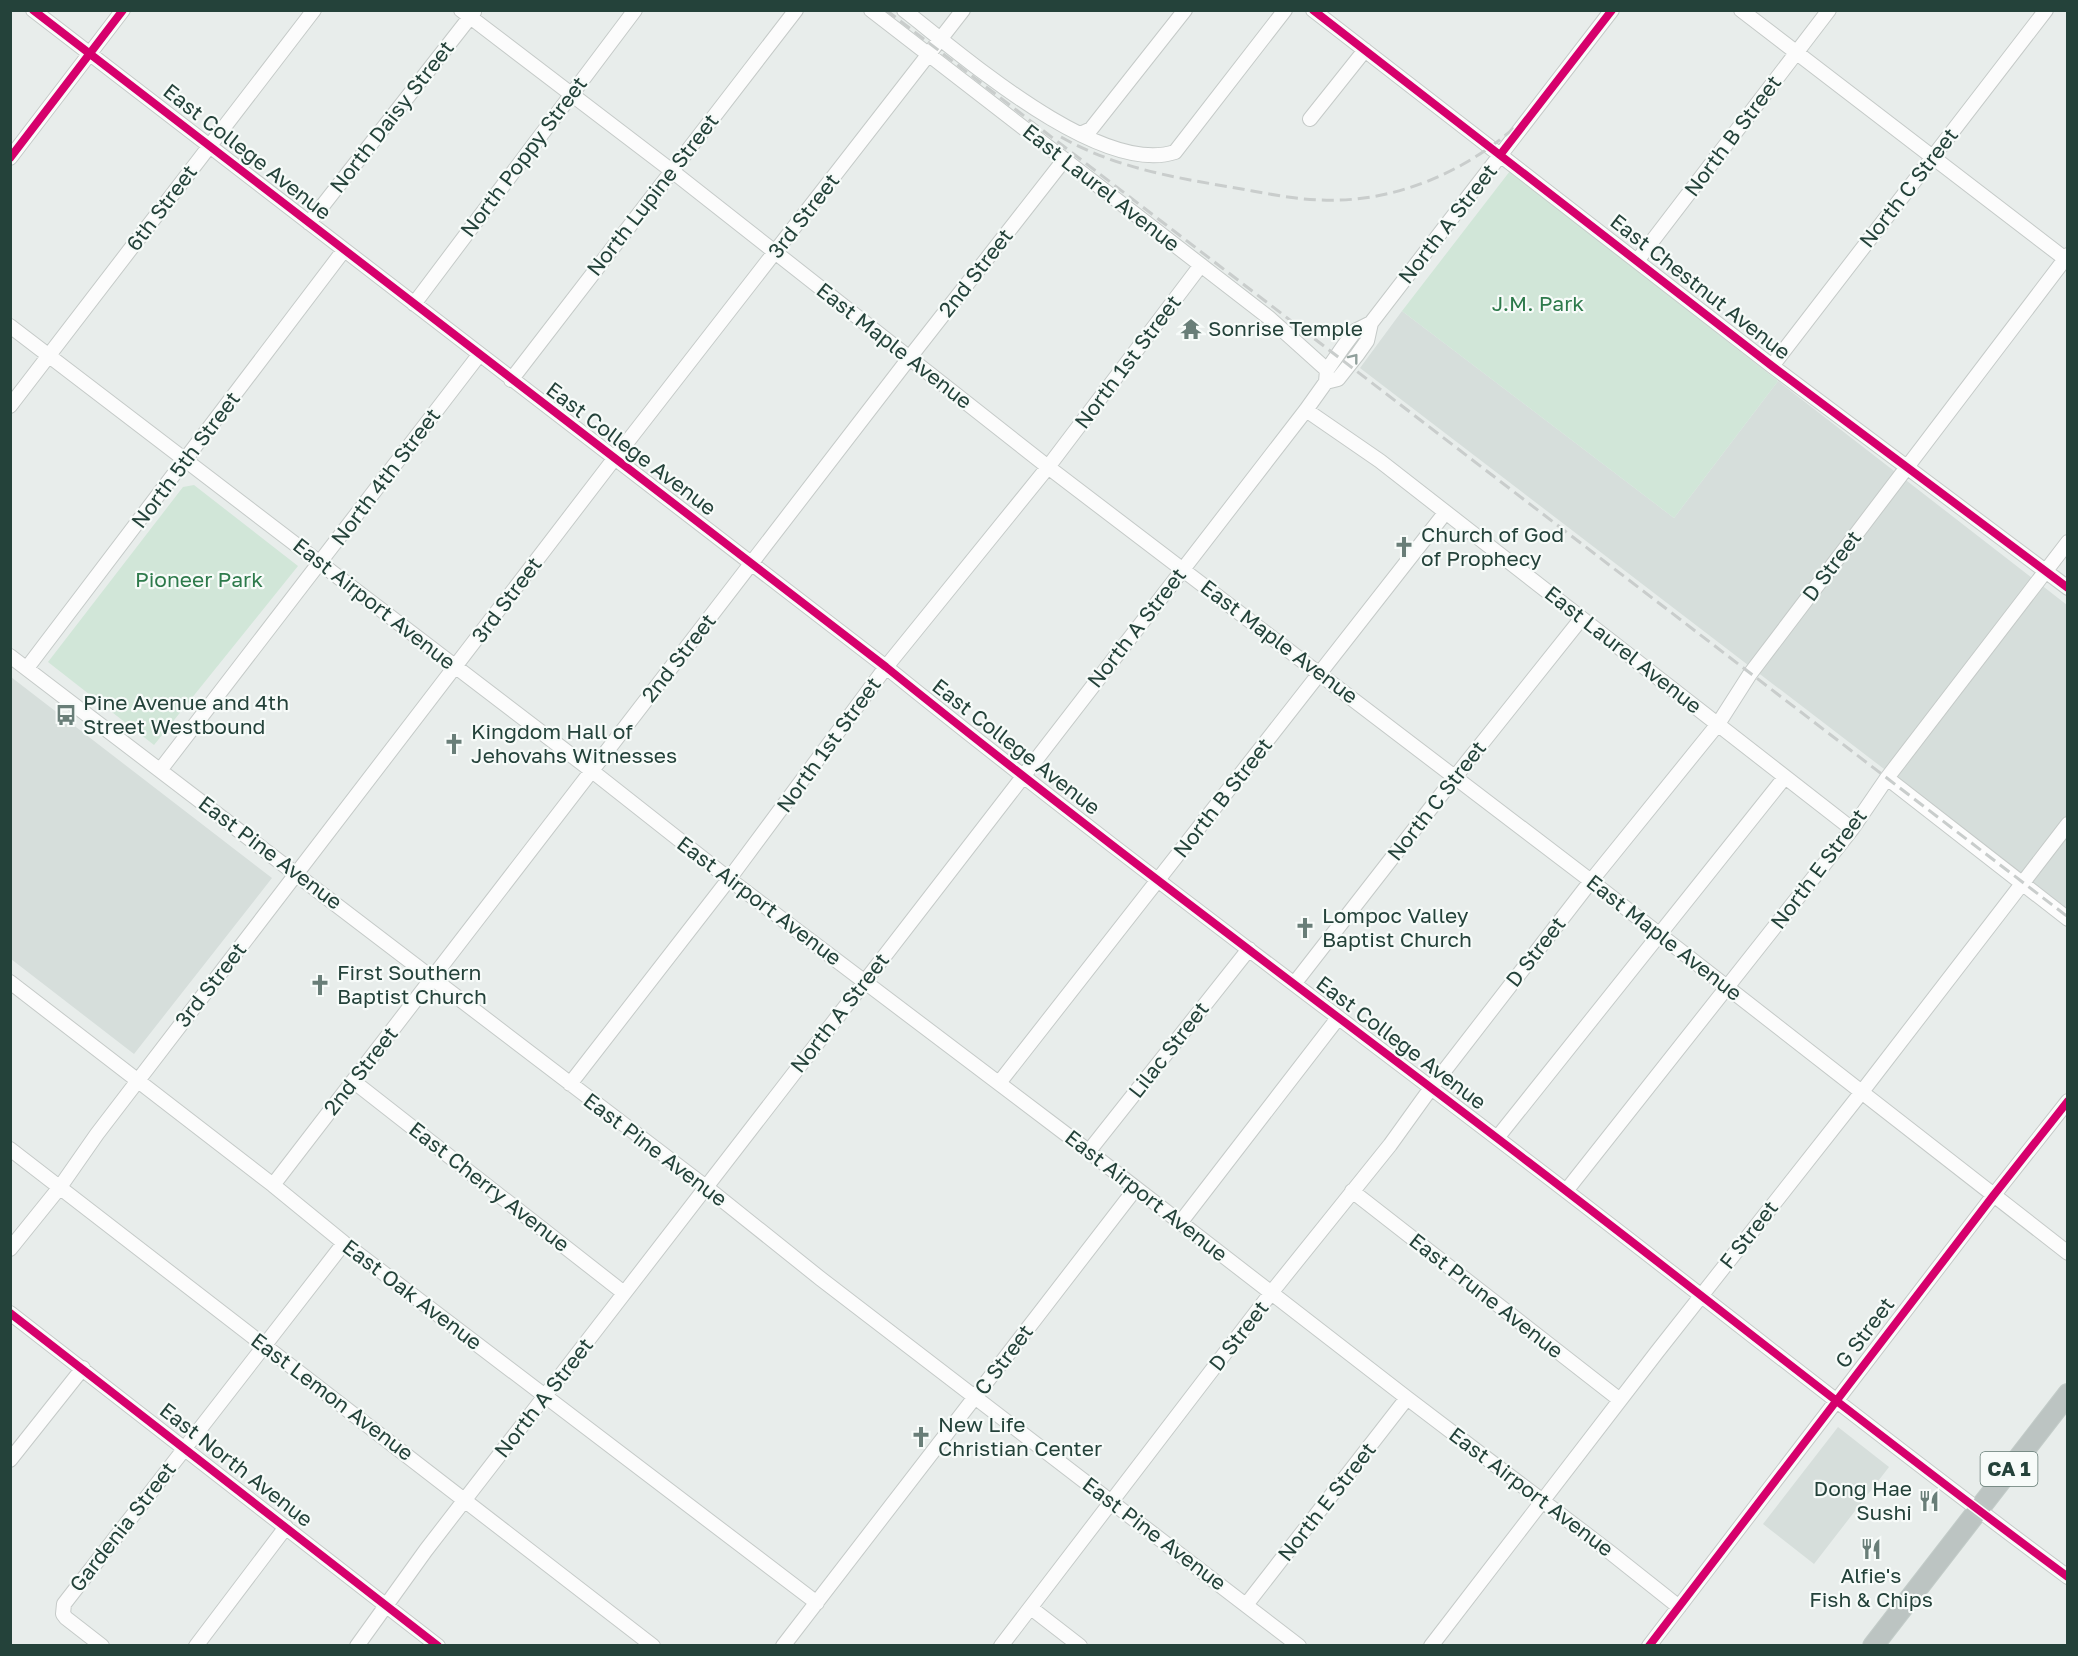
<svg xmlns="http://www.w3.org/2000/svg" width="2078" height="1656" font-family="'Golos Text',sans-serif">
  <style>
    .built { fill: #d6dedb }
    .green { fill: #d1e6d8 }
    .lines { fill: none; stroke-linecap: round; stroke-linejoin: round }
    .minor-casing { stroke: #c5cac8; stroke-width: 16 }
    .highway-casing { stroke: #c3ccc9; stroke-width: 22 }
    .minor { stroke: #fcfcfc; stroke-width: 14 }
    .highway { stroke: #bcc4c2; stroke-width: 20 }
    .rail { stroke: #c9cdcc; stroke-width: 3; stroke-dasharray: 12 6; stroke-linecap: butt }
    .cycleway-casing { stroke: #f7fbf9; stroke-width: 11 }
    .cycleway { stroke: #d6006c; stroke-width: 8 }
    .oneway { stroke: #909f9b }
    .labels { text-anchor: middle; stroke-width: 4.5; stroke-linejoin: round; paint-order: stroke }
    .shield { fill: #f7fbf9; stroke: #637a73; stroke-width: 1.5 }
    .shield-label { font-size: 20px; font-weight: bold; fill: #24423a }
    .street-label { font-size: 21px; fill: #24423a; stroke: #f7fbf9 }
    .park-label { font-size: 21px; fill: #2d7a4b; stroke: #f7fbf9 }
    .poi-label { font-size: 21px; fill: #24423a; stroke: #f7fbf9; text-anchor: start }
  </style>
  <rect width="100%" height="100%" fill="#e8edeb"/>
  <!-- built -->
  <path class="built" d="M 1402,311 L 1674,518 L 1778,381 L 2067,605 L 2067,909 L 1360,368 Z
    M 11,677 L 272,878 L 134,1054 L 11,959 Z
    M 1838,1427 L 1889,1467 L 1814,1564 L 1763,1524 Z"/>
  <!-- green -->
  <path class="green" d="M 1510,171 L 1778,381 L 1674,518 L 1402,311 Z
    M 194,485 L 298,566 L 154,745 L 48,662 L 183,487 Z"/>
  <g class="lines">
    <defs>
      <path id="minor" d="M 33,10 L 886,667 C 1096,837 1313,997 1527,1161 C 1708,1299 1885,1442 2068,1577
        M 461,10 L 672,171 L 1048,467 L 1591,881 L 2068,1253
        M 871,10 L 1268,317 L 1327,370
        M 904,10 C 962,55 1100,177 1175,152 L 1285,10
        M 1313,10 L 1772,366 L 2068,588
        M 1741,10 L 2068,261
        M 1310,119 L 1365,50
        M 1080,134 L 1091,129 L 1185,10
        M 10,158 L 123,10
        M 309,223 L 474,12
        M 1637,261 L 1829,10
        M 414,304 L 635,10
        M 10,326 L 592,771 L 729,879 L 1079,1144 L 1407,1398 L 1611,1553 L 1679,1607
        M 1772,366 L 2046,10
        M 511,380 L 796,10
        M 1326,382 L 1338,379 L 1357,355 L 1367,341 L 1371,323
        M 10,406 L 314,10
        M 1306,410 L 1380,461 L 1852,829
        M 10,656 L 706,1187 L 821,1279 L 1299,1646
        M 27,668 L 344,250
        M 161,769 L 479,355
        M 1887,778 L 2068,919
        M 10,982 L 273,1185 L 344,1243 L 817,1603
        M 1294,984 L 1455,777 L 1581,619
        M 353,1081 L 624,1293
        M 999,1083 L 1445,513
        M 570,1084 L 729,879 L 886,667 L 1048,467 L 1201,265
        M 1497,1138 L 1785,777
        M 10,1149 L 653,1646
        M 1089,1151 L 1249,949
        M 273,1185 L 910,357 L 1064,160
        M 1352,1191 L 1620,1400
        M 1566,1191 L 1852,829 L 1887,778 L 2068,542
        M 1180,1223 L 1338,1018
        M 10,1249 L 60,1187 L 97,1134 L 614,459 L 963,10
        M 10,1313 L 438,1646
        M 10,1460 L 83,1368
        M 1246,1605 L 1407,1398
        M 1031,1608 L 1080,1646
        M 102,1646 L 66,1618 L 63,1614 L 64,1604 L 344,1243
        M 196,1646 L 286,1527
        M 357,1646 L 426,1550 L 1306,410 L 1326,382 L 1327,370 L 1343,347 L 1355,331 L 1371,323 L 1612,10
        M 783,1646 L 1136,1188
        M 1001,1646 L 1271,1293 L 1390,1145 L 1431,1088 L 1591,881 L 1718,724 L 1750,674 L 2068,255
        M 1431,1646 L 1657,1352 L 1861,1093 L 2068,824
        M 1649,1646 L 1993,1196 L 2068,1101"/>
      <path id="highway" d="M 1873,1646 L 2068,1394"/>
    </defs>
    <!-- minor casing -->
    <use href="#minor" class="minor-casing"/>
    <!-- highway casing -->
    <use href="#highway" class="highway-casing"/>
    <!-- minor -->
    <use href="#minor" class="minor"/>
    <!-- highway -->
    <use href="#highway" class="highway"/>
    <!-- rail -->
    <path class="rail" d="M 886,10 L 2068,917
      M 1061,137 C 1114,167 1171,177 1230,187 C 1260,192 1290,199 1320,200 C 1406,204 1490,161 1545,97 C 1569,70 1590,39 1612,10"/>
    <defs>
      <path id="cycleway" d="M 33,10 L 886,667 C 1096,837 1313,997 1527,1161 C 1708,1299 1885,1442 2068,1577
        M 1313,10 L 1772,366 L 2068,588
        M 1500,155 L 1612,10
        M 10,158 L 123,10
        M 10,1313 L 438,1646
        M 1649,1646 L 1993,1196 L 2068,1101"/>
    </defs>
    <!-- cycleway casing -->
    <use href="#cycleway" class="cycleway-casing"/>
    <!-- cycleway -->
    <use href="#cycleway" class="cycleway"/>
  </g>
  <!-- one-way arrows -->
  <defs><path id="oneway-chevron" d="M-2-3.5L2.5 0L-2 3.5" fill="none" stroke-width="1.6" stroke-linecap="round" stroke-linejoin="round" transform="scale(1.5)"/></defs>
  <use class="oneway" href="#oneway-chevron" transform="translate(1354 358) rotate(-52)"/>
  <!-- icons -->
  <defs>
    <symbol id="temple-bare" viewBox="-9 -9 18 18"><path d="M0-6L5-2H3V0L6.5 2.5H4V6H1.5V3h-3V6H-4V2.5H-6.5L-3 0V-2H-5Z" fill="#697e78" stroke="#f7fbf9" stroke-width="2.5" paint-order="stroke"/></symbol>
    <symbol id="church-bare" viewBox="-9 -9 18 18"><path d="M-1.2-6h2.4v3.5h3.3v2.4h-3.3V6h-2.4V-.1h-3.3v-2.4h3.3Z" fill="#697e78" stroke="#f7fbf9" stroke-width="2.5" paint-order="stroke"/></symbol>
    <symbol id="bus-bare" viewBox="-9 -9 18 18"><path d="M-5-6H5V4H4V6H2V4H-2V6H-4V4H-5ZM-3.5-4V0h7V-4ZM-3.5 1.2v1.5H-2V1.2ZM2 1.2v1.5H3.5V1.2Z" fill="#697e78" stroke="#f7fbf9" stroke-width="2.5" paint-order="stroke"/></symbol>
    <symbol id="restaurant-bare" viewBox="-9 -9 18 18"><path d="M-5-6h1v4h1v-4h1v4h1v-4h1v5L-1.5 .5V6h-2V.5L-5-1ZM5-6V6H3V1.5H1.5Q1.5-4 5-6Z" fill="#697e78" stroke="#f7fbf9" stroke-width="2.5" paint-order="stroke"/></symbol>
  </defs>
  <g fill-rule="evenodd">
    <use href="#temple-bare" x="1176" y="314" width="30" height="30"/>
    <use href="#church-bare" x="1389" y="532" width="30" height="30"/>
    <use href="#bus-bare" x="51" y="700" width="30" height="30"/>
    <use href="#church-bare" x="439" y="729" width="30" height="30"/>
    <use href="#church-bare" x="1290" y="913" width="30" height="30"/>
    <use href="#church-bare" x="305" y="970" width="30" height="30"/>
    <use href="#church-bare" x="906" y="1422" width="30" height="30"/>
    <use href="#restaurant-bare" x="1914" y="1486" width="30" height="30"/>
    <use href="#restaurant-bare" x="1856" y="1534" width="30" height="30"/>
  </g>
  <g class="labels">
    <!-- shield labels -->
    <rect class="shield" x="1980.5" y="1452" width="57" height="34" rx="4.5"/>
    <g class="shield-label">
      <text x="2009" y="1476">CA 1</text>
    </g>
    <!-- street labels -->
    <g class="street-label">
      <text transform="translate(392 117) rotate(-52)" y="7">North Daisy Street</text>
      <text transform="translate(1733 136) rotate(-53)" y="7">North B Street</text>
      <text transform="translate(247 152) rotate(38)" y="7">East College Avenue</text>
      <text transform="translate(524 157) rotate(-53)" y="7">North Poppy Street</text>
      <text transform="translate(1101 188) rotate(38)" y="7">East Laurel Avenue</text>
      <text transform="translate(1909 188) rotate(-52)" y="7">North C Street</text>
      <text transform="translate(653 195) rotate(-52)" y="7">North Lupine Street</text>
      <text transform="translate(162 208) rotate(-53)" y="7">6th Street</text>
      <text transform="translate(804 216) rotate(-52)" y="7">3rd Street</text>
      <text transform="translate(1448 224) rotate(-52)" y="7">North A Street</text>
      <text transform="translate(976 273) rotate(-52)" y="7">2nd Street</text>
      <text transform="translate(1700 287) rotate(38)" y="7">East Chestnut Avenue</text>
      <text transform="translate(894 346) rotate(38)" y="7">East Maple Avenue</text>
      <text transform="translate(1128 362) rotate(-53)" y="7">North 1st Street</text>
      <text transform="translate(631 449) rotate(37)" y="7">East College Avenue</text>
      <text transform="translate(186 460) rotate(-53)" y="7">North 5th Street</text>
      <text transform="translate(386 477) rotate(-53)" y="7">North 4th Street</text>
      <text transform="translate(1832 566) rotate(-53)" y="7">D Street</text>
      <text transform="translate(507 600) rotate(-53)" y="7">3rd Street</text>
      <text transform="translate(374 604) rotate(38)" y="7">East Airport Avenue</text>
      <text transform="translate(1137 628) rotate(-52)" y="7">North A Street</text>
      <text transform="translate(1279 642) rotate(37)" y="7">East Maple Avenue</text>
      <text transform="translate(1623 650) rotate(38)" y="7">East Laurel Avenue</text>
      <text transform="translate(679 658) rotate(-52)" y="7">2nd Street</text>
      <text transform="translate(829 745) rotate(-54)" y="7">North 1st Street</text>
      <text transform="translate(1016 747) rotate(38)" y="7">East College Avenue</text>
      <text transform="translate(1223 798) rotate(-52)" y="7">North B Street</text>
      <text transform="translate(1437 801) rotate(-52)" y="7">North C Street</text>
      <text transform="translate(270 853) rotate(37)" y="7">East Pine Avenue</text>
      <text transform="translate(1819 869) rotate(-53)" y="7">North E Street</text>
      <text transform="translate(759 901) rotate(37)" y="7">East Airport Avenue</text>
      <text transform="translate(1664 938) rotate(38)" y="7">East Maple Avenue</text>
      <text transform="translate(1536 952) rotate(-52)" y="7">D Street</text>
      <text transform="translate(211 985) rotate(-52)" y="7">3rd Street</text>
      <text transform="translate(840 1013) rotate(-52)" y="7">North A Street</text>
      <text transform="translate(1401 1043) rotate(37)" y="7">East College Avenue</text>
      <text transform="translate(1169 1050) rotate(-52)" y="7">Lilac Street</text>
      <text transform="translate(361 1071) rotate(-52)" y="7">2nd Street</text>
      <text transform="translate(655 1150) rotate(37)" y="7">East Pine Avenue</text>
      <text transform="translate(489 1187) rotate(38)" y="7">East Cherry Avenue</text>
      <text transform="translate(1146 1196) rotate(38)" y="7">East Airport Avenue</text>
      <text transform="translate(1749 1235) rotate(-52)" y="7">F Street</text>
      <text transform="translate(412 1295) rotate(37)" y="7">East Oak Avenue</text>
      <text transform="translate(1486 1296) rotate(38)" y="7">East Prune Avenue</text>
      <text transform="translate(1865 1333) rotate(-53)" y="7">G Street</text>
      <text transform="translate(1239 1336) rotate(-52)" y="7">D Street</text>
      <text transform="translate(1004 1360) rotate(-53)" y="7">C Street</text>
      <text transform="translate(332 1397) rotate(37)" y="7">East Lemon Avenue</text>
      <text transform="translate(544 1398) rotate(-52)" y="7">North A Street</text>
      <text transform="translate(236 1465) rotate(38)" y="7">East North Avenue</text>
      <text transform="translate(1531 1492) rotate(37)" y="7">East Airport Avenue</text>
      <text transform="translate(1327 1502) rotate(-52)" y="7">North E Street</text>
      <text transform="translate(123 1527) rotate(-52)" y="7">Gardenia Street</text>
      <text transform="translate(1154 1534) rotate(37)" y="7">East Pine Avenue</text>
    </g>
    <!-- park labels -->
    <g class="park-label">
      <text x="1538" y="311">J.M. Park</text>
      <text x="199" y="587">Pioneer Park</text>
    </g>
    <!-- poi labels -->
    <g class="poi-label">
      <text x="1208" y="336">Sonrise Temple</text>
      <text x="1421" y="542">Church of God<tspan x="1421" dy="24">of Prophecy</tspan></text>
      <text x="83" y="710">Pine Avenue and 4th<tspan x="83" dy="24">Street Westbound</tspan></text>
      <text x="471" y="739">Kingdom Hall of<tspan x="471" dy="24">Jehovahs Witnesses</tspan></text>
      <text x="1322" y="923">Lompoc Valley<tspan x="1322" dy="24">Baptist Church</tspan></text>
      <text x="337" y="980">First Southern<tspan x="337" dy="24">Baptist Church</tspan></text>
      <text x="938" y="1432">New Life<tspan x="938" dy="24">Christian Center</tspan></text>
      <text x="1912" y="1496" text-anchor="end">Dong Hae<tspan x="1912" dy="24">Sushi</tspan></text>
      <text x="1871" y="1583" text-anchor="middle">Alfie's<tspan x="1871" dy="24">Fish &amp; Chips</tspan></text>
    </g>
  </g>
  <!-- border -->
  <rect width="2078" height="1656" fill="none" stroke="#24423a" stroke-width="24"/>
</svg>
